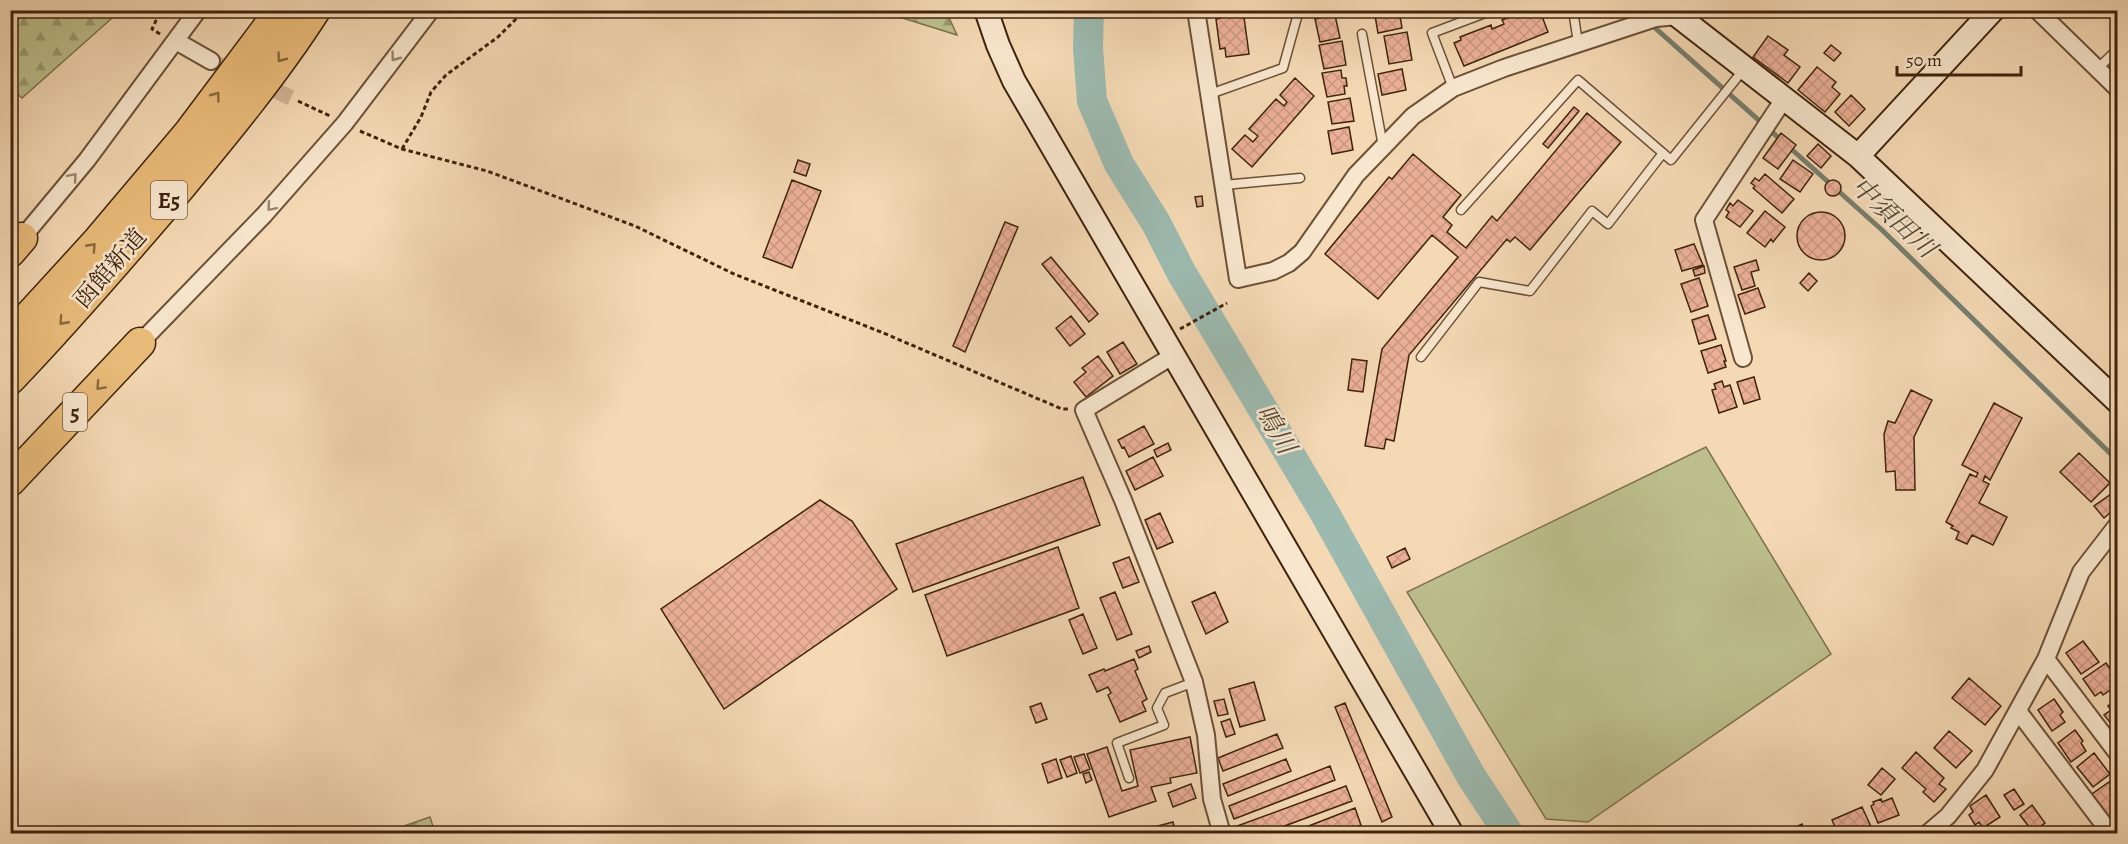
<svg xmlns="http://www.w3.org/2000/svg" width="2128" height="844" font-family="Alegreya,'Noto Serif JP',serif">
  <style>
    .forest { fill: url(#forest-firs); stroke: #7e724c; stroke-width: 1.5 }
    .cemetery { fill: url(#cemetery-stones); stroke: #7e724c; stroke-width: 1.5 }
    .pitch { fill: #bcbf8c; stroke: #7e724c; stroke-width: 1.5 }
    .lines { fill: none; stroke-linecap: round; stroke-linejoin: round }
    .stream { stroke: #777e6f; stroke-width: 5 }
    .river { stroke: #9cbab0; stroke-width: 30 }
    .building { fill: url(#building-cross-hatch); stroke: #3f240d; stroke-width: 1.5 }
    .street-tunnel { stroke: #d0b593; stroke-width: 16; stroke-dasharray: 16 8; stroke-linecap: butt }
    .lane-casing { stroke: #6c5137; stroke-width: 11 }
    .street-casing { stroke: #6c5137; stroke-width: 20 }
    .secondary-casing { stroke: #3f240d; stroke-width: 26 }
    .highway-casing { stroke: #3f240d; stroke-width: 33 }
    .path { stroke: #3f240d; stroke-width: 3; stroke-dasharray: 4.5 3; stroke-linecap: butt }
    .lane { stroke: #f8e6ce; stroke-width: 8 }
    .street { stroke: #f8e6ce; stroke-width: 16 }
    .secondary { stroke: #f8e6ce; stroke-width: 22 }
    .highway { stroke: #eabc7a; stroke-width: 30 }
    .oneway { stroke: #9c856e }
    .oneway2 { stroke: #8c683e }
    .labels { text-anchor: middle; stroke-width: 5; stroke-linejoin: round; paint-order: stroke }
    .shield { fill: #f8e6ce; stroke: #765e47; stroke-width: 1.5 }
    .shield-label { font-size: 22px; font-weight: bold; fill: #3f240d }
    .street-label { font-size: 24px; fill: #3f240d; stroke: #f8e6ce }
    .water-label { font-size: 26px; font-style: italic; fill: #564a36; stroke: #f8e6ce }
  </style>
  <defs>
    <pattern id="forest-firs" width="22" height="20" patternUnits="userSpaceOnUse" patternTransform="scale(1.5)"><rect width="22" height="20" fill="#bcbf8c"/><path d="M5 1l3.5 6h-7zM16 11l3.5 6h-7z" fill="#9a9b71"/></pattern>
    <pattern id="cemetery-stones" width="16" height="16" patternUnits="userSpaceOnUse" patternTransform="scale(1.5)"><rect width="16" height="16" fill="#bcbf8c"/><path d="M2 7V4a2 2 0 0 1 4 0v3zM10 15v-3a2 2 0 0 1 4 0v3z" fill="#9a9b71"/></pattern>
    <pattern id="building-cross-hatch" width="8" height="8" patternUnits="userSpaceOnUse" patternTransform="scale(1.5)"><rect width="8" height="8" fill="#ecb098"/><path d="M0 0l8 8M0 8l8-8" fill="none" stroke="#cb9782"/></pattern>
  </defs>
  <rect width="100%" height="100%" fill="#f4d9b4"/>
  <filter id="stains"><feTurbulence type="fractalNoise" baseFrequency=".00333" numOctaves="4"/><feColorMatrix values="0 0 0 0 .2 0 0 0 0 .09 0 0 0 0 .02 0 0 0 .5 -.17"/></filter>
  <radialGradient id="worn" r=".72"><stop offset=".6" stop-color="#630" stop-opacity="0"/><stop offset="1" stop-color="#630" stop-opacity=".3"/></radialGradient>
  <!-- forest -->
  <path class="forest" d="M 10,11 L 11,10 L 120,11 L 22,98 L 11,89 Z
    M 880,11 L 946,11 L 957,35 Z"/>
  <!-- cemetery -->
  <path class="cemetery" d="M 430,817 L 435,833 L 384,833 Z"/>
  <!-- pitch -->
  <path class="pitch" d="M 1706,447 L 1831,654 L 1588,822 L 1546,819 L 1407,592 Z"/>
  <g class="lines">
    <!-- stream -->
    <path class="stream" d="M 1635,10 L 1782,141
      M 1789,147 L 1882,230 L 2118,461"/>
    <!-- river -->
    <path class="river" d="M 1089,10 L 1088,48 L 1092,101 L 1119,164 L 1156,223 L 1181,272 L 1323,510 L 1471,776 L 1509,834"/>
  </g>
  <!-- building -->
  <path class="building" d="M 1220,10 L 1243,10 L 1249,54 L 1226,57 L 1225,48 L 1220,49 L 1216,19 L 1221,18 Z
    M 1374,10 L 1399,10 L 1402,28 L 1378,33 Z
    M 1527,10 L 1533,10 L 1534,13 L 1540,11 L 1548,32 L 1464,66 L 1454,43 L 1461,40 L 1460,37 L 1491,25 L 1492,29 L 1504,24 L 1502,20 Z
    M 1335,15 L 1340,38 L 1320,42 L 1315,19 Z
    M 1407,32 L 1412,60 L 1389,64 L 1384,36 Z
    M 1768,36 L 1788,50 L 1784,55 L 1800,67 L 1788,83 L 1753,57 Z
    M 1342,41 L 1346,65 L 1324,69 L 1319,45 Z
    M 1831,45 L 1841,53 L 1834,61 L 1824,53 Z
    M 1817,67 L 1836,82 L 1832,87 L 1840,94 L 1825,112 L 1798,90 Z
    M 1402,69 L 1406,90 L 1382,95 L 1378,74 Z
    M 1341,70 L 1342,78 L 1346,78 L 1347,86 L 1344,86 L 1345,94 L 1327,97 L 1322,73 Z
    M 1295,78 L 1314,96 L 1252,167 L 1232,149 L 1245,135 L 1253,142 L 1258,136 L 1249,129 L 1276,99 L 1284,106 L 1287,102 L 1280,95 Z
    M 1851,95 L 1865,109 L 1849,126 L 1835,112 Z
    M 1350,98 L 1354,121 L 1332,124 L 1328,102 Z
    M 1574,107 L 1579,111 L 1548,148 L 1543,144 Z
    M 1587,113 L 1621,142 L 1530,250 L 1515,237 L 1510,242 L 1507,239 L 1409,355 L 1394,441 L 1386,439 L 1384,449 L 1365,446 L 1382,349 L 1458,257 L 1432,235 L 1378,299 L 1325,254 L 1389,177 L 1392,179 L 1413,154 L 1461,195 L 1443,217 L 1452,225 L 1447,232 L 1466,248 L 1492,216 L 1497,221 Z
    M 1349,127 L 1353,150 L 1332,154 L 1328,131 Z
    M 1781,133 L 1796,145 L 1778,169 L 1763,158 Z
    M 1818,144 L 1831,156 L 1821,168 L 1807,156 Z
    M 798,160 L 810,164 L 806,176 L 794,172 Z
    M 1793,160 L 1813,174 L 1800,192 L 1780,179 Z
    M 1765,174 L 1794,199 L 1782,213 L 1753,188 L 1755,186 L 1751,183 L 1755,178 L 1759,181 Z
    M 792,180 L 821,191 L 792,268 L 763,257 Z
    M1825 188a8 8 0 1 1 16 0a8 8 0 1 1-16 0Z
    M 1202,196 L 1203,206 L 1197,207 L 1195,197 Z
    M 1738,200 L 1753,211 L 1740,227 L 1726,217 L 1729,212 L 1726,210 L 1730,203 L 1733,206 Z
    M 1765,211 L 1785,227 L 1773,242 L 1771,239 L 1765,247 L 1747,233 Z
    M1797 236a24 24 0 1 1 48 0a24 24 0 1 1-48 0Z
    M 1005,222 L 1018,227 L 965,352 L 953,346 Z
    M 1694,244 L 1703,265 L 1682,271 L 1675,250 Z
    M 1051,257 L 1098,314 L 1089,322 L 1042,264 Z
    M 1756,260 L 1759,270 L 1751,272 L 1755,286 L 1742,290 L 1734,267 Z
    M 1704,266 L 1705,273 L 1695,276 L 1693,270 Z
    M 1809,273 L 1817,281 L 1808,291 L 1800,283 Z
    M 1699,278 L 1708,306 L 1691,312 L 1681,284 Z
    M 1758,288 L 1765,307 L 1745,314 L 1738,295 Z
    M 1708,315 L 1716,339 L 1699,344 L 1692,320 Z
    M 1071,316 L 1085,334 L 1070,346 L 1056,328 Z
    M 1123,342 L 1137,364 L 1120,374 L 1107,352 Z
    M 1721,345 L 1726,361 L 1724,361 L 1726,367 L 1708,373 L 1701,351 Z
    M 1098,356 L 1113,376 L 1086,397 L 1074,382 L 1086,372 L 1082,368 Z
    M 1352,359 L 1367,361 L 1363,392 L 1348,390 Z
    M 1754,377 L 1760,399 L 1744,404 L 1737,382 Z
    M 1722,381 L 1724,387 L 1730,385 L 1737,407 L 1719,413 L 1712,390 L 1716,389 L 1714,384 Z
    M 1911,390 L 1932,400 L 1914,437 L 1915,490 L 1896,490 L 1895,471 L 1886,472 L 1884,434 L 1888,421 L 1895,423 Z
    M 1994,403 L 2022,418 L 1990,480 L 1985,476 L 1983,481 L 1989,484 L 1979,503 L 2007,517 L 1993,545 L 1972,535 L 1967,544 L 1956,539 L 1959,532 L 1951,528 L 1953,526 L 1946,522 L 1970,474 L 1976,477 L 1978,473 L 1962,465 Z
    M 1144,426 L 1154,444 L 1129,457 L 1124,447 L 1122,448 L 1118,440 Z
    M 1168,443 L 1171,450 L 1157,457 L 1154,450 Z
    M 2079,453 L 2110,483 L 2091,502 L 2060,472 Z
    M 1153,457 L 1163,476 L 1135,490 L 1126,471 Z
    M 1083,477 L 1100,525 L 913,592 L 896,544 Z
    M 2114,492 L 2117,495 L 2114,497 L 2118,501 L 2118,506 L 2104,518 L 2094,506 Z
    M 820,500 L 852,521 L 897,589 L 724,709 L 661,609 Z
    M 1160,513 L 1173,542 L 1157,549 L 1145,520 Z
    M 1058,547 L 1079,608 L 947,656 L 925,595 Z
    M 1405,548 L 1410,559 L 1392,568 L 1387,557 Z
    M 1129,557 L 1139,582 L 1123,588 L 1113,563 Z
    M 1115,592 L 1132,634 L 1117,640 L 1100,598 Z
    M 1215,592 L 1228,622 L 1206,634 L 1192,602 Z
    M 1083,614 L 1097,648 L 1083,654 L 1069,620 Z
    M 2083,641 L 2099,662 L 2081,674 L 2066,653 Z
    M 1149,646 L 1151,652 L 1139,658 L 1136,651 Z
    M 1134,659 L 1138,669 L 1135,671 L 1147,699 L 1142,702 L 1146,711 L 1120,722 L 1108,695 L 1111,693 L 1108,687 L 1097,692 L 1089,675 L 1104,669 L 1105,671 Z
    M 2106,663 L 2118,680 L 2111,685 L 2113,688 L 2103,695 L 2101,692 L 2095,696 L 2083,679 Z
    M 1969,678 L 2001,706 L 1985,725 L 1952,698 Z
    M 1254,682 L 1265,720 L 1240,727 L 1229,689 Z
    M 2118,698 L 2118,732 L 2104,715 L 2111,710 L 2108,706 Z
    M 1224,699 L 1228,714 L 1218,716 L 1214,701 Z
    M 2054,699 L 2063,712 L 2060,715 L 2065,722 L 2052,731 L 2038,710 Z
    M 1041,703 L 1047,719 L 1036,723 L 1030,707 Z
    M 1345,703 L 1392,817 L 1382,822 L 1335,707 Z
    M 1230,719 L 1235,734 L 1226,737 L 1221,722 Z
    M 2075,730 L 2083,741 L 2081,743 L 2086,751 L 2071,762 L 2058,743 Z
    M 1949,731 L 1972,751 L 1956,768 L 1934,748 Z
    M 1277,734 L 1283,748 L 1223,771 L 1218,758 Z
    M 1190,737 L 1197,773 L 1170,778 L 1171,783 L 1151,787 L 1156,801 L 1109,817 L 1087,754 L 1107,747 L 1122,791 L 1138,786 L 1130,750 Z
    M 1916,752 L 1944,778 L 1939,784 L 1946,789 L 1934,802 L 1923,792 L 1926,789 L 1902,768 Z
    M 2094,753 L 2110,774 L 2093,787 L 2077,767 Z
    M 1084,754 L 1090,769 L 1080,773 L 1074,757 Z
    M 1071,756 L 1077,773 L 1067,777 L 1060,760 Z
    M 1056,759 L 1062,778 L 1048,783 L 1042,764 Z
    M 1286,759 L 1291,771 L 1228,796 L 1223,784 Z
    M 1330,766 L 1335,780 L 1234,819 L 1229,806 Z
    M 1882,768 L 1895,779 L 1881,795 L 1868,785 Z
    M 1089,772 L 1092,780 L 1086,783 L 1083,774 Z
    M 2109,782 L 2118,794 L 2118,815 L 2111,820 L 2092,794 Z
    M 1191,784 L 1196,798 L 1173,807 L 1168,793 Z
    M 1346,786 L 1352,801 L 1263,834 L 1230,834 L 1229,829 Z
    M 2014,789 L 2024,804 L 2014,810 L 2004,795 Z
    M 1986,795 L 2000,817 L 1983,828 L 1979,822 L 1975,825 L 1969,815 L 1973,812 L 1970,806 Z
    M 1892,798 L 1899,815 L 1878,823 L 1871,806 L 1874,804 L 1873,802 L 1881,799 L 1882,802 Z
    M 2032,805 L 2045,823 L 2033,832 L 2020,815 Z
    M 1862,807 L 1873,831 L 1868,834 L 1838,834 L 1832,820 Z
    M 1355,808 L 1361,825 L 1338,834 L 1288,834 Z
    M 1173,822 L 1176,834 L 1151,834 L 1150,828 Z
    M 1802,824 L 1806,834 L 1781,834 Z"/>
  <g class="lines">
    <!-- street-tunnel -->
    <path class="street-tunnel" d="M 211,61 L 298,101"/>
    <defs>
      <path id="lane" d="M 1573,10 L 1578,43
        M 1362,34 L 1383,146
        M 2097,69 L 2118,49
        M 1453,88 L 1432,33 L 1493,10
        M 1210,94 L 1283,68 L 1299,10
        M 1224,185 L 1300,178
        M 1461,210 L 1578,80 L 1671,160 L 1744,69
        M 1421,357 L 1479,282 L 1530,291 L 1592,211 L 1608,224 L 1663,153
        M 1129,778 L 1117,743 L 1164,725 L 1157,708 L 1165,693 L 1194,682"/>
      <path id="street" d="M 1196,10 L 1238,279 L 1273,271 L 1289,263 L 1302,252 L 1356,175 L 1413,116 L 1453,88 L 1504,68 L 1656,18 L 1678,16 L 1679,10
        M 2037,10 L 2118,89
        M 176,41 L 211,61
        M 22,238 L 87,160 L 198,10
        M 140,343 L 264,215 L 345,123 L 431,10
        M 1174,355 L 1084,410 L 1123,500 L 1194,682 L 1206,735 L 1212,799 L 1222,834
        M 1743,358 L 1704,220 L 1784,99
        M 2046,659 L 2118,754
        M 2018,711 L 2111,834
        M 1927,834 L 1948,816 L 1985,770 L 2046,659 L 2081,572 L 2118,524"/>
      <path id="secondary" d="M 986,10 L 998,45 L 1014,81 L 1452,834
        M 1678,16 L 1858,156 L 2118,402
        M 1858,156 L 1993,10"/>
      <path id="highway" d="M 10,252 L 22,238
        M 10,337 L 97,242 L 189,133 L 281,10
        M 10,379 C 63,324 113,266 162,209 C 215,145 270,80 315,10
        M 10,481 L 140,343"/>
    </defs>
    <!-- lane casing -->
    <use href="#lane" class="lane-casing"/>
    <!-- street casing -->
    <use href="#street" class="street-casing"/>
    <!-- secondary casing -->
    <use href="#secondary" class="secondary-casing"/>
    <!-- highway casing -->
    <use href="#highway" class="highway-casing"/>
    <!-- path -->
    <path class="path" d="M 160,34 L 152,29 L 161,10
      M 298,101 L 330,116
      M 360,131 L 402,149 L 487,171 L 635,226 L 734,274 L 881,332 L 1062,409 L 1068,409
      M 402,149 L 421,117 L 431,92 L 446,75 L 498,37 L 525,10
      M 1180,329 L 1227,303"/>
    <!-- lane -->
    <use href="#lane" class="lane"/>
    <!-- street -->
    <use href="#street" class="street"/>
    <!-- secondary -->
    <use href="#secondary" class="secondary"/>
    <!-- highway -->
    <use href="#highway" class="highway"/>
  </g>
  <!-- one-way arrows -->
  <defs><path id="oneway-chevron" d="M-2-3.5L2.5 0L-2 3.5" fill="none" stroke-width="1.6" stroke-linecap="round" stroke-linejoin="round" transform="scale(1.5)"/></defs>
  <g class="oneway">
    <use href="#oneway-chevron" transform="translate(395 57) rotate(127)"/>
    <use href="#oneway-chevron" transform="translate(73 177) rotate(-50)"/>
    <use href="#oneway-chevron" transform="translate(271 207) rotate(131)"/>
  </g>
  <g class="oneway2">
    <use href="#oneway-chevron" transform="translate(281 58) rotate(127)"/>
    <use href="#oneway-chevron" transform="translate(216 96) rotate(-53)"/>
    <use href="#oneway-chevron" transform="translate(92 247) rotate(-48)"/>
    <use href="#oneway-chevron" transform="translate(63 321) rotate(132)"/>
    <use href="#oneway-chevron" transform="translate(100 386) rotate(133)"/>
  </g>
  <g class="labels">
    <!-- shield labels -->
    <g class="shield">
      <rect x="151" y="181" width="36" height="38" rx="4.5"/>
      <rect x="63" y="393" width="24" height="38" rx="4.5"/>
    </g>
    <g class="shield-label">
      <text x="169" y="208">E5</text>
      <text x="75" y="420">5</text>
    </g>
    <!-- street labels -->
    <g class="street-label">
      <text transform="translate(110 268) rotate(-49)" y="8">函館新道</text>
    </g>
    <!-- water labels -->
    <g class="water-label">
      <text transform="translate(1894 217) rotate(43)" y="9">中須田川</text>
      <text transform="translate(1276 429) rotate(59)" y="9">鳴川</text>
    </g>
  </g>
  <!-- margin -->
  <rect width="2128" height="844" fill="none" stroke="#f4d9b4" stroke-width="36"/>
  <rect x="12" y="12" width="2104" height="820" fill="none" stroke="#3f240d" stroke-width="3"/>
  <rect x="18" y="18" width="2092" height="808" fill="none" stroke="#3f240d" stroke-width="1.5"/>
  <!-- scale -->
  <path d="M1897 66v9h124v-9" fill="none" stroke="#3f240d" stroke-width="3"/>
  <text x="1906" y="66" font-size="18" fill="#3f240d" stroke="#f8e6ce" stroke-width="4.5" paint-order="stroke">50 m</text>
  <rect width="100%" height="100%" filter="url(#stains)"/>
  <rect width="100%" height="100%" fill="url(#worn)"/>
</svg>
